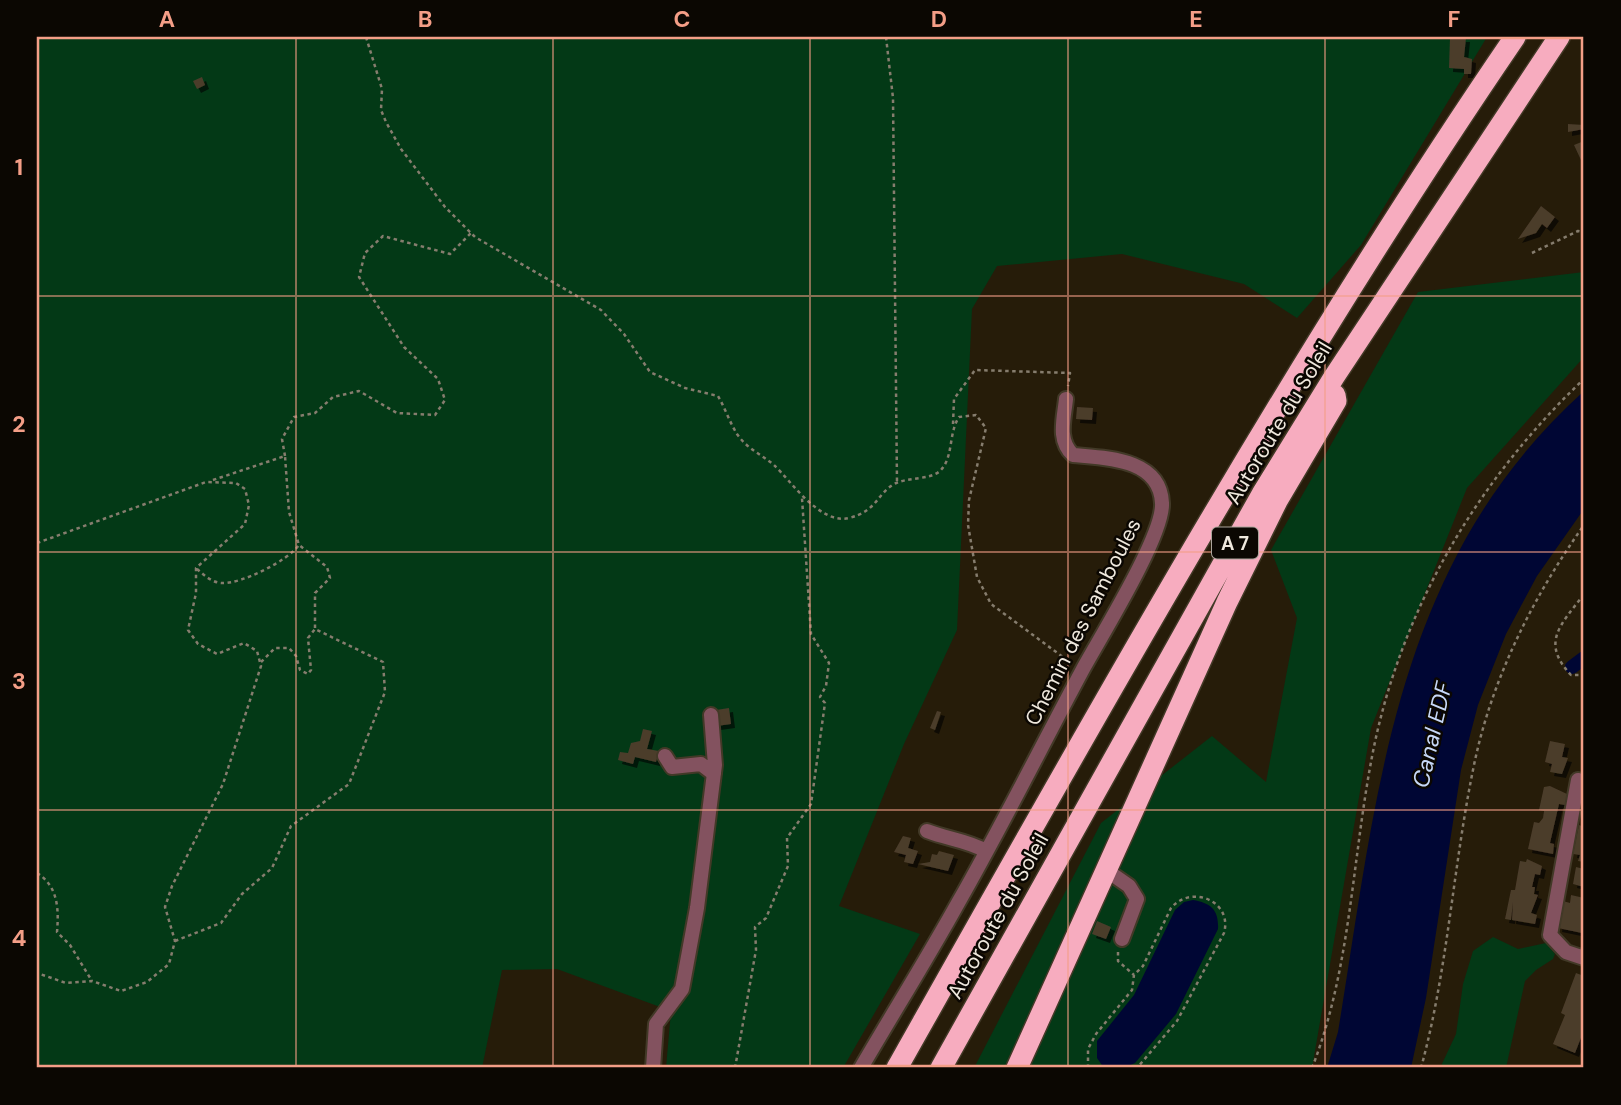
<svg xmlns="http://www.w3.org/2000/svg" width="1621" height="1105" font-family="'DM Sans',sans-serif">
  <style>
    .green { fill: #033916 }
    .water { fill: #000634 }
    .lines { fill: none; stroke-linecap: round; stroke-linejoin: round }
    .canal { stroke: #000634; stroke-width: 14 }
    .building { fill: #4b3c2b; filter: url(#shadow) }
    .minor-casing { stroke: #423927; stroke-width: 18 }
    .highway-casing { stroke: #423927; stroke-width: 24 }
    .path { stroke: #867d6e; stroke-width: 2.5; stroke-dasharray: 3.5 3.5; stroke-linecap: butt }
    .minor { stroke: #83525f; stroke-width: 14 }
    .highway { stroke: #f7acbf; stroke-width: 21 }
    .grid { fill: none; stroke: #f49e87; stroke-width: 2; stroke-opacity: 0.55 }
    .labels { text-anchor: middle; stroke-width: 5; stroke-linejoin: round; paint-order: stroke }
    .shield { fill: #0b0702; stroke: #aba49b; stroke-width: 2 }
    .shield-label { font-size: 19px; font-weight: bold; fill: #efe8dd }
    .street-label { font-size: 21px; fill: #efe8dd; stroke: #0b0702 }
    .water-label { font-size: 23px; font-style: italic; fill: #c7d8f8; stroke: #0b0702 }
    .neatline { fill: none; stroke: #f49e87; stroke-width: 2.5 }
    .grid-label { font-size: 23px; text-anchor: middle; font-weight: bold; fill: #f49e87 }
  </style>
  <defs>
    <filter id="shadow"><feDropShadow dx="4" dy="4" stdDeviation="0" flood-color="#0009"/></filter>
  </defs>
  <rect width="100%" height="100%" fill="#261c09"/>
  <!-- green -->
  <path class="green" d="M 37,37 L 1487,37 L 1361,245 L 1297,318 L 1244,284 L 1122,254 L 997,266 L 972,309 L 957,630 L 904,744 L 839,906 L 920,934 L 843,1068 L 666,1068 L 671,1011 L 557,969 L 502,970 L 482,1068 L 37,1068 Z
    M 1584,272 L 1584,357 L 1467,488 L 1371,728 L 1312,1068 L 974,1068 L 1101,823 L 1212,736 L 1266,782 L 1297,618 L 1271,550 L 1418,292 Z
    M 1493,937 L 1518,949 L 1546,943 L 1555,954 L 1553,959 L 1536,970 L 1525,981 L 1506,1068 L 1440,1068 L 1456,1034 L 1463,984 L 1473,951 Z"/>
  <!-- water -->
  <path class="water" d="M 1584,391 L 1584,509 L 1537,576 L 1506,634 L 1478,705 L 1461,770 L 1426,998 L 1411,1068 L 1327,1068 L 1338,1032 C 1377,796 1393,563 1584,391 Z
    M 1193,900 C 1211,903 1219,910 1218,929 L 1176,1014 L 1135,1063 L 1124,1068 L 1104,1068 L 1097,1058 L 1097,1041 L 1134,995 L 1175,910 L 1184,902 Z"/>
  <g class="lines">
    <!-- canal -->
    <path class="canal" d="M 1572,667 L 1584,658"/>
  </g>
  <!-- building -->
  <path class="building" d="M 1450,38 L 1466,38 L 1464,57 L 1472,59 L 1471,74 L 1464,74 L 1464,69 L 1449,68 Z
    M 202,77 L 205,85 L 197,89 L 193,81 Z
    M 1568,124 L 1584,125 L 1584,129 L 1568,132 Z
    M 1584,141 L 1584,158 L 1581,160 L 1574,145 Z
    M 1541,206 L 1555,217 L 1547,228 L 1542,224 L 1536,233 L 1518,239 Z
    M 1077,407 L 1093,408 L 1092,420 L 1076,419 Z
    M 729,708 L 731,724 L 717,726 L 716,710 Z
    M 937,711 L 941,712 L 935,730 L 930,728 Z
    M 643,729 L 652,731 L 647,749 L 659,751 L 656,762 L 635,757 L 633,764 L 618,760 L 620,752 L 628,753 L 631,743 L 640,741 Z
    M 1550,741 L 1565,744 L 1562,757 L 1568,758 L 1562,774 L 1550,772 L 1552,764 L 1545,762 Z
    M 1550,786 L 1567,794 L 1565,805 L 1559,804 L 1550,843 L 1554,844 L 1553,854 L 1528,849 L 1534,822 L 1539,823 L 1543,818 L 1544,811 L 1539,810 L 1544,787 Z
    M 1579,825 L 1584,827 L 1584,862 L 1578,861 L 1580,855 L 1573,854 Z
    M 903,836 L 911,838 L 908,848 L 918,851 L 913,864 L 904,862 L 906,855 L 894,852 Z
    M 939,851 L 954,855 L 948,871 L 918,864 L 930,862 L 932,854 L 937,855 Z
    M 1527,859 L 1542,866 L 1540,875 L 1535,874 L 1532,887 L 1535,887 L 1534,894 L 1538,895 L 1531,913 L 1537,915 L 1535,924 L 1512,920 L 1513,902 L 1511,920 L 1505,919 L 1511,890 L 1515,890 L 1520,861 L 1526,862 Z
    M 1576,867 L 1584,869 L 1584,887 L 1573,884 Z
    M 1571,895 L 1584,898 L 1582,933 L 1558,928 L 1561,912 L 1558,911 L 1559,906 L 1562,907 L 1563,901 L 1570,903 Z
    M 1097,921 L 1111,927 L 1106,939 L 1092,934 Z
    M 1576,973 L 1584,976 L 1584,1030 L 1575,1053 L 1553,1044 L 1565,1015 L 1561,1013 Z"/>
  <g class="lines">
    <defs>
      <path id="minor" d="M 665,756 L 672,767 L 701,764 L 714,774
        M 1578,780 L 1550,935 L 1566,952 L 1584,958
        M 927,831 C 947,839 967,840 986,851
        M 1106,870 L 1129,886 L 1137,899 L 1122,939
        M 653,1068 L 656,1024 L 682,989 L 697,908 L 715,765 L 711,715
        M 861,1068 C 893,1013 927,959 958,903 C 1002,826 1041,747 1083,669 C 1101,636 1164,535 1162,503 C 1160,458 1105,458 1073,455 C 1057,440 1064,419 1066,399"/>
      <path id="highway" d="M 897,1068 C 1094,718 1289,368 1515,37
        M 941,1068 L 1262,494 L 1334,377 L 1559,37
        M 1017,1068 L 1227,602 L 1277,501 L 1336,401 L 1335,395"/>
    </defs>
    <!-- minor casing -->
    <use href="#minor" class="minor-casing"/>
    <!-- highway casing -->
    <use href="#highway" class="highway-casing"/>
    <!-- path -->
    <path class="path" d="M 366,37 L 382,89 L 381,110 L 386,122 L 401,149 L 445,207 L 475,237 L 601,310 L 624,334 L 650,372 L 685,388 L 718,396 C 725,408 730,423 737,434 C 747,449 761,454 774,465 C 791,481 820,525 849,518 C 877,511 876,495 894,484 C 907,477 930,480 940,471 C 954,457 948,434 959,417 L 976,415 L 986,428 L 969,500 L 968,525 L 977,577 L 991,604 L 1071,663
      M 886,37 L 893,98 L 897,483
      M 1532,253 L 1578,231 L 1584,232
      M 953,424 L 954,399 L 975,370 L 1070,373 L 1068,386
      M 285,456 L 282,439 L 294,417 L 315,413 L 333,397 L 359,391 L 397,413 L 435,415 L 445,400 L 438,379 L 404,347 L 359,277 L 365,253 L 383,236 L 450,254 L 471,233
      M 37,543 L 206,482 L 236,483 L 245,489 L 249,505 L 245,524 L 196,568 L 196,593 L 188,630 L 198,644 L 217,654 L 244,643 L 257,651 L 261,666 L 223,784 L 172,886 L 165,907 L 175,941 L 169,964 L 147,982 L 121,991 L 92,981 L 66,983 L 37,973
      M 197,569 C 204,575 211,582 221,583 C 240,585 289,560 299,545 L 289,512 L 285,456 L 210,481
      M 1584,594 C 1561,625 1540,642 1571,675 L 1584,675
      M 261,662 L 275,648 L 289,648 L 296,656 L 300,670 L 308,674 L 311,670 L 308,638 L 315,629
      M 37,873 C 58,886 59,909 57,932 L 70,945 L 92,981
      M 175,941 L 221,923 L 242,894 L 272,868 L 291,826 L 349,784 L 385,692 L 383,662 L 315,629 L 315,593 L 330,578 L 327,567 L 299,545
      M 1118,952 L 1118,961 L 1134,975
      M 735,1068 L 756,950 L 755,927 L 766,918 L 788,866 L 787,838 L 811,804 L 825,703 L 820,697 L 826,686 L 829,663 L 811,634 L 802,498
      M 1088,1068 L 1088,1049 L 1096,1034 L 1132,990 L 1134,975 L 1143,966 L 1171,908 C 1191,884 1233,901 1224,933 L 1177,1021 L 1137,1068
      M 1312,1068 C 1350,971 1352,864 1371,762 C 1398,614 1476,481 1584,379
      M 1421,1068 C 1448,969 1453,866 1474,765 C 1492,678 1533,597 1584,525"/>
    <!-- minor -->
    <use href="#minor" class="minor"/>
    <!-- highway -->
    <use href="#highway" class="highway"/>
  </g>
  <!-- grid -->
  <path class="grid" d="M 296,37 L 296,1068M 553,37 L 553,1068M 810,37 L 810,1068M 1068,37 L 1068,1068M 1325,37 L 1325,1068M 37,296 L 1584,296M 37,552 L 1584,552M 37,810 L 1584,810"/>
  <g class="labels">
    <!-- shield labels -->
    <rect class="shield" x="1212" y="527.5" width="46" height="31" rx="5"/>
    <g class="shield-label">
      <text x="1235" y="550">A 7</text>
    </g>
    <!-- street labels -->
    <g class="street-label">
      <text transform="translate(1279 423) rotate(-59)" y="7">Autoroute du Soleil</text>
      <text transform="translate(1083 622) rotate(-63)" y="7">Chemin des Samboules</text>
      <text transform="translate(998 916) rotate(-61)" y="7">Autoroute du Soleil</text>
    </g>
    <!-- water labels -->
    <g class="water-label">
      <text transform="translate(1432 735) rotate(-77)" y="8">Canal EDF</text>
    </g>
  </g>
  <!-- border -->
  <rect width="1621" height="1105" fill="none" stroke="#0b0702" stroke-width="77"/>
  <rect x="38" y="38" width="1544" height="1028" class="neatline"/>
  <g class="grid-label">
    <text x="167" y="27">A</text>
    <text x="425" y="27">B</text>
    <text x="682" y="27">C</text>
    <text x="939" y="27">D</text>
    <text x="1196" y="27">E</text>
    <text x="1454" y="27">F</text>
    <text x="19" y="175">1</text>
    <text x="19" y="432">2</text>
    <text x="19" y="689">3</text>
    <text x="19" y="946">4</text>
  </g>
</svg>
